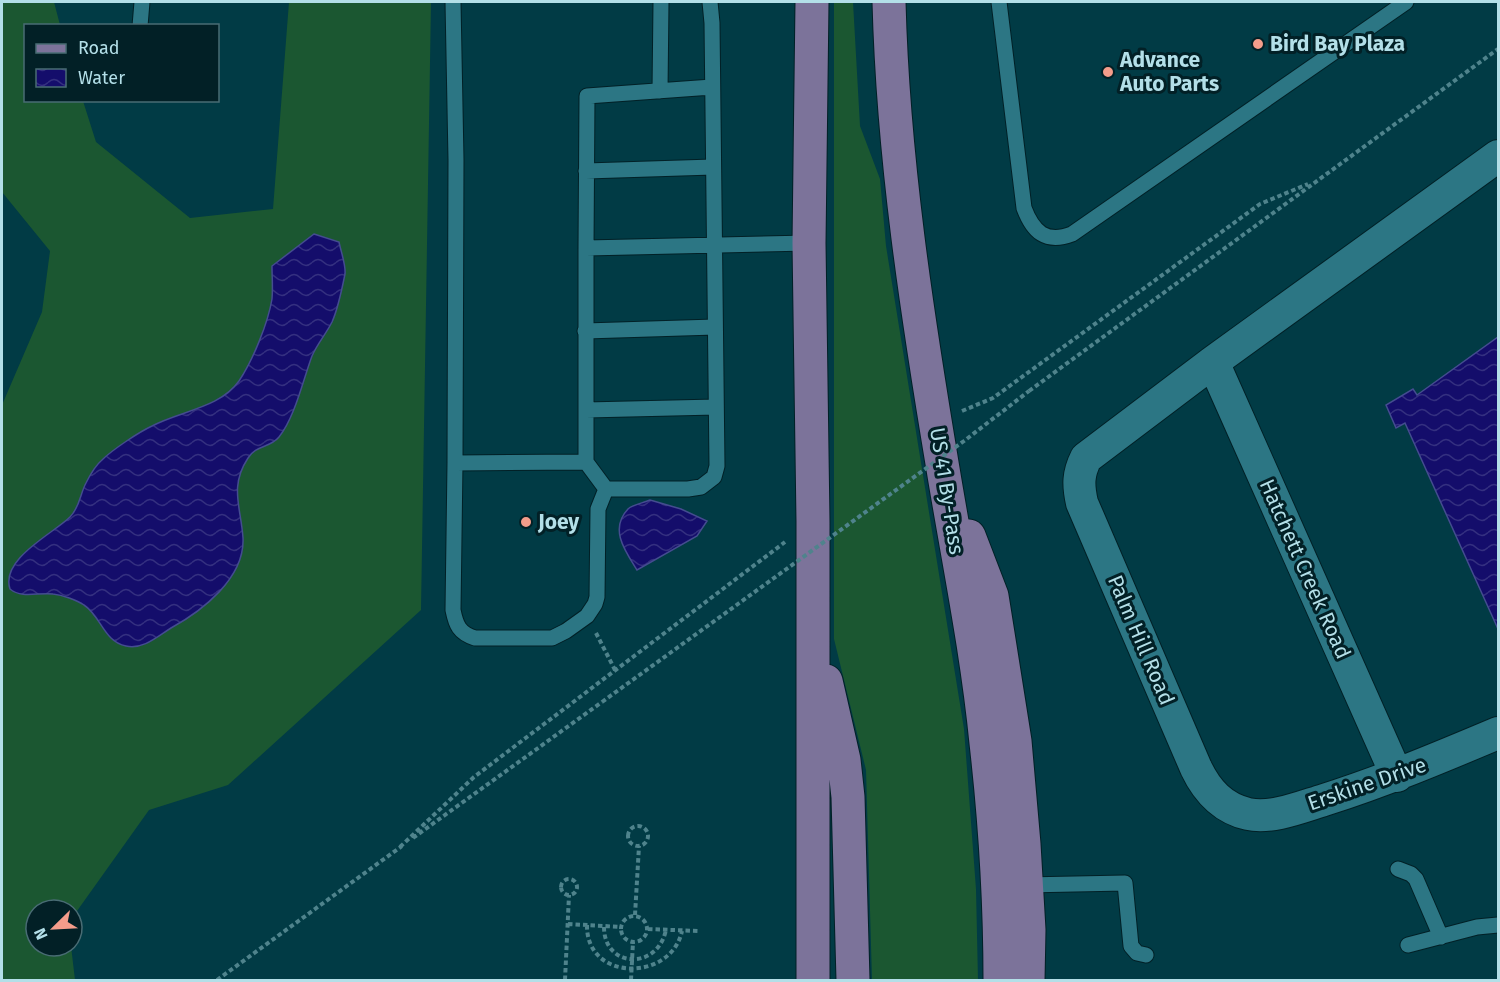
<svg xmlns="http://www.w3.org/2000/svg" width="1500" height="982" font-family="'Fira Sans',sans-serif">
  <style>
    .grass { fill: #1b5731 }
    .water { fill: url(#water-waves); stroke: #444c90; stroke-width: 1.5 }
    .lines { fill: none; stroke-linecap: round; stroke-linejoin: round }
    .service-casing { stroke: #022026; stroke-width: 17 }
    .minor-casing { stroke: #022026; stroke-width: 34 }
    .primary-casing { stroke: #022026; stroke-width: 35 }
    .path { stroke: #4f838c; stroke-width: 4; stroke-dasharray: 4.5 3; stroke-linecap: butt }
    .service { stroke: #2c7684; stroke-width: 15 }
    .minor { stroke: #2c7684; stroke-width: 32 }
    .primary { stroke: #7c739a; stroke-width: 33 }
    .path-bridge { stroke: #4f838c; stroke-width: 4; stroke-dasharray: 4.5 3; stroke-linecap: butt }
    .poi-dot { fill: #f49d8b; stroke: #022026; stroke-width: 2 }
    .labels { text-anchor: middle; stroke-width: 6; stroke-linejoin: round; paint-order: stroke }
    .poi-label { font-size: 21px; font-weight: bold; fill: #b3dfe8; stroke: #022026; text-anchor: start }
    .street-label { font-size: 21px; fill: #b3dfe8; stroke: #022026 }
  </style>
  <defs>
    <pattern id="water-waves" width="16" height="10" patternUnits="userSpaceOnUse" patternTransform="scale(1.5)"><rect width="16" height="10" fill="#140d6b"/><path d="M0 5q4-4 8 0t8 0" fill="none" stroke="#343080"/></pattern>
  </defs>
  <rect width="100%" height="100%" fill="#013b45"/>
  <!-- grass -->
  <path class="grass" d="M 2,2 L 54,2 L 60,25 L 26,26 L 26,100 L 83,101 L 96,142 L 190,218 L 273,209 L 289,2 L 431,2 L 421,610 L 228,785 L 149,810 L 72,918 L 72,910 L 36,910 L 36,946 L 71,946 L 75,980 L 2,980 L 2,405 L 42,312 L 50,251 L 2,192 Z
    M 834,2 L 853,2 L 860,126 L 880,179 L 886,246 L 964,729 L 976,889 L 978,980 L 872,980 L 866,770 L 834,639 Z"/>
  <!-- water -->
  <path class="water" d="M 314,234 L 339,242 C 341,252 346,265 345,274 C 342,289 338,309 332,322 C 326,334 317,344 312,356 C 303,380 295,417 279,437 C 270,448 256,445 248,458 C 229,487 241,507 243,538 C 245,578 202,611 171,628 C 158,636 143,650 126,646 C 104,642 101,616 84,605 C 77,600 62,595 53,594 C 39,592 22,599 10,589 C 0,559 54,533 70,517 C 80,507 80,494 86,483 C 90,475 96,465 102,460 C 112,450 139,432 152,426 C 180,411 220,408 239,381 C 253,360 268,323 272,299 C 273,288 272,277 272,266 Z
    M 1498,337 L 1498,629 L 1405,423 L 1396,428 L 1386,405 L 1413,389 L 1417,395 Z
    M 650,500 L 681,509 L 707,521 L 697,536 L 637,570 C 625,551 609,529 628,509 C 632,505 643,503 650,500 Z"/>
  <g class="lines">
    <defs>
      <path id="service" d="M 453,2 L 456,160 L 455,463 L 586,462 L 606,489 L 688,489 L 701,487 L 714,477 L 717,466 L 712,23 L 710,2
        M 999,2 L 1024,208 C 1033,232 1046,244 1072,234 L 1406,2
        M 140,26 L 142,2
        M 660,91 L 661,2
        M 586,171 L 713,167
        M 586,248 L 587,96 L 712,87
        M 585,331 L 715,327
        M 586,410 L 716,407
        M 586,462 L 586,248 L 809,243
        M 455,463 L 453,610 C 456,625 459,633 475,638 L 552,638 L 566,631 L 587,616 L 595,604 L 597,597 L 598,509 L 606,489
        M 1398,869 L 1411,874 L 1416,879 L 1441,937
        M 1025,885 L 1125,883 L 1131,946 L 1137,953 L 1146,955
        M 1408,945 L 1477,927 L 1498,925"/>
      <path id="minor" d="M 1498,156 L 1213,362 L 1086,458 C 1078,474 1078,485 1082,503 L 1196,768 C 1207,791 1222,808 1248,814 C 1272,819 1301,807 1324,800 C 1384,781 1441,757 1498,733
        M 1213,362 L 1397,776"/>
      <path id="primary" d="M 812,2 L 809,243 L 813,522 L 813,980
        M 889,2 C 893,158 917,314 943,469 C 958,560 977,651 986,743 C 995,822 1000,901 1000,980
        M 969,536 L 992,596 L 1015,741 L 1024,844 L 1029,930 L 1028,980
        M 826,681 L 844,760 L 848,797 L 853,980"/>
    </defs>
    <!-- service casing -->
    <use href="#service" class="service-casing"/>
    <!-- minor casing -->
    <use href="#minor" class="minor-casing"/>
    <!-- primary casing -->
    <use href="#primary" class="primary-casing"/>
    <!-- path -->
    <path class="path" d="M 1029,391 L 1498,49
      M 962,411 L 993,398 L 1260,204 L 1308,184
      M 596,633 L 615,670
      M628 836a10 10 0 1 1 20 0a10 10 0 1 1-20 0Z
      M 413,838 L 602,702
      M 400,847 L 474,777 L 785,542
      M561 887a8 8 0 1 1 16 0a8 8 0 1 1-16 0Z
      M 635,915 L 639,846
      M621 929a13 13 0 1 1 26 0a13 13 0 1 1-26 0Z
      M 568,924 L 621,927
      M 587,925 C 586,982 671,982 682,931
      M 604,927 C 604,968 657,971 666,930
      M 648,929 L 699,931
      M 217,980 L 402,846
      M 565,980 L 569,895
      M 631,980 L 633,942"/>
    <!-- service -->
    <use href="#service" class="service"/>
    <!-- minor -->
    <use href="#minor" class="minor"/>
    <!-- primary -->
    <use href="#primary" class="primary"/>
    <!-- path-bridge -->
    <path class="path-bridge" d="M 602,702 L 964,441 L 1029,391"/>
  </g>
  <!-- markers -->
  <g class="poi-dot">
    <circle cx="1258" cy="44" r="6"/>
    <circle cx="1108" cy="72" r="6"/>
    <circle cx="526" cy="522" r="6"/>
  </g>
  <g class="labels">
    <!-- poi labels -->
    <g class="poi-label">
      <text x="1270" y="51">Bird Bay Plaza</text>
      <text x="1120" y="67">Advance<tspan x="1120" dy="24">Auto Parts</tspan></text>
      <text x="538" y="529">Joey</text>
    </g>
    <!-- street labels -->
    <g class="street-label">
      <text transform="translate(947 491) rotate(81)" y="7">US 41 By-Pass</text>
      <text transform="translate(1305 569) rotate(66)" y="7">Hatchett Creek Road</text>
      <text transform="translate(1141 640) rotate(67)" y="7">Palm Hill Road</text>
      <text transform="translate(1367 784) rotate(-19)" y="7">Erskine Drive</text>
    </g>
  </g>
  <!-- border -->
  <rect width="1500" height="982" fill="none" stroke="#b3dfe8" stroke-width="6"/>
  <!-- legend -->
  <rect x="24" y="24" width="195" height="78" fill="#022026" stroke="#496c74" stroke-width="1.5"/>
  <rect x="36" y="44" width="30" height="9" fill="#7c739a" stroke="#496c74" stroke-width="1.5"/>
  <text x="78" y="54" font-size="18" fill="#b3dfe8">Road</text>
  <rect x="36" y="69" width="30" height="18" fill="url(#water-waves)" stroke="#496c74" stroke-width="1.5"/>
  <text x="78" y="84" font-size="18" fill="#b3dfe8">Water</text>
  <!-- north arrow -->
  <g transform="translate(54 928) rotate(246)"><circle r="28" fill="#022026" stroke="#496c74" stroke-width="1.5"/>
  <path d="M0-4.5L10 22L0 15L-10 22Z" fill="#f49d8b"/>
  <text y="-9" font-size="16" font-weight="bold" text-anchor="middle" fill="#b3dfe8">N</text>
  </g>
</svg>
